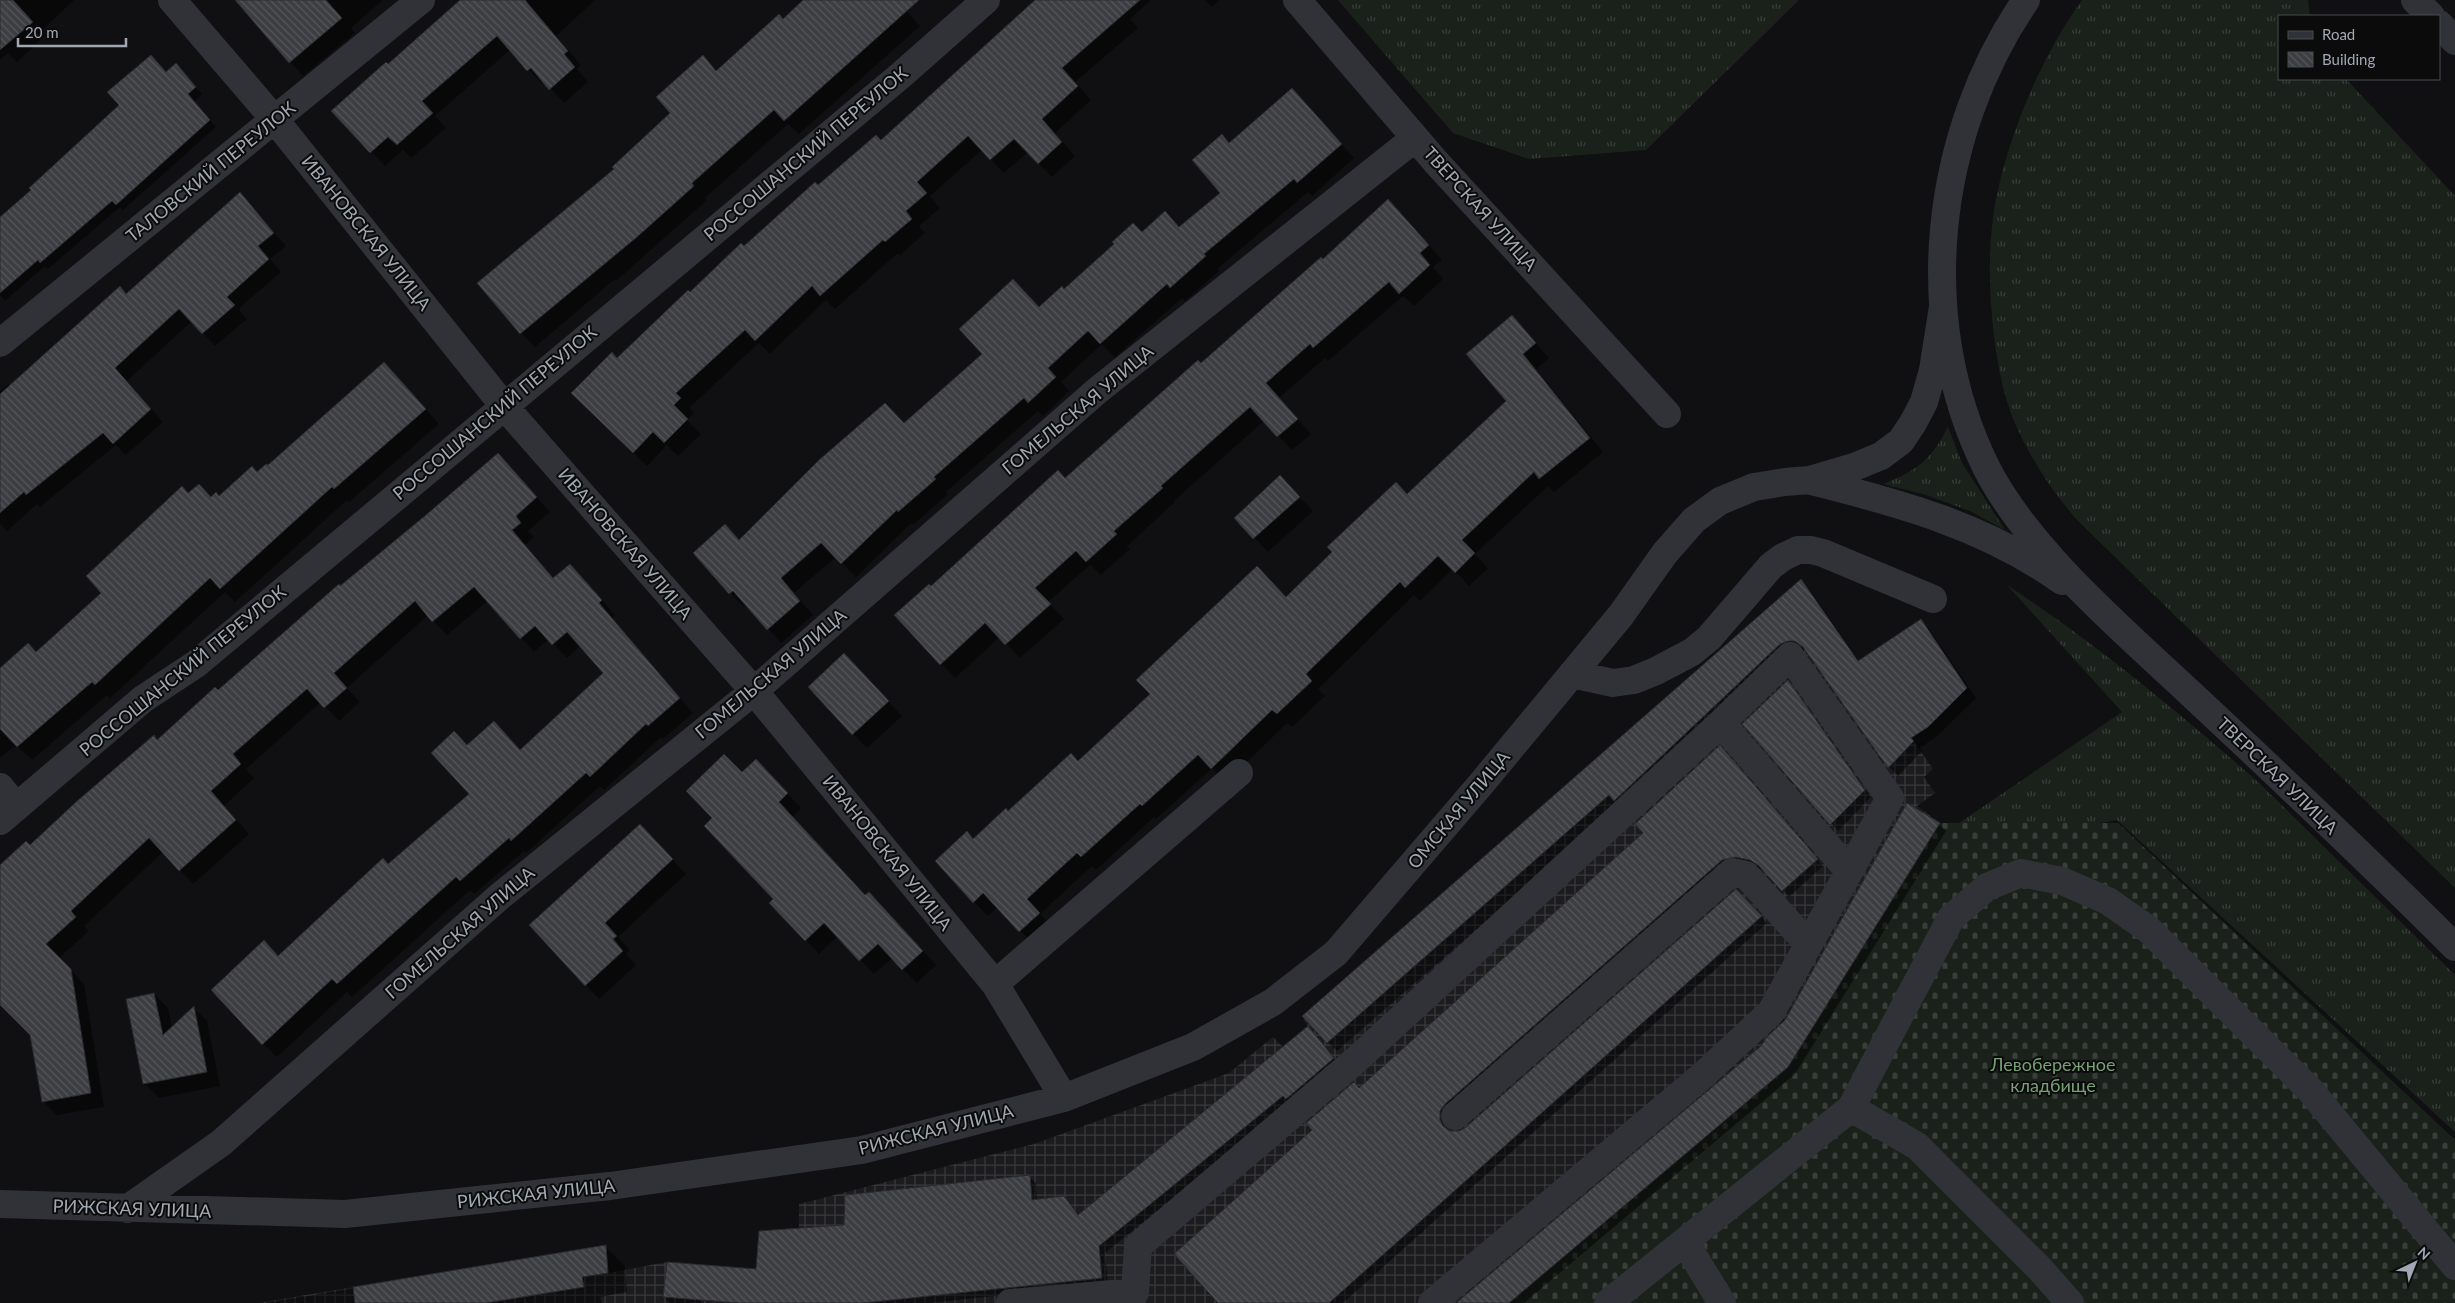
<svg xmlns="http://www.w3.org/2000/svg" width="2455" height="1303" font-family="Lato,sans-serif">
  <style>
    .industrial { fill: url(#industrial-grid) }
    .grass { fill: url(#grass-tufts) }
    .cemetery { fill: url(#cemetery-stones) }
    .shadow { fill: #0007 }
    .building { fill: url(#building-back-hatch); stroke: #2a2a2e }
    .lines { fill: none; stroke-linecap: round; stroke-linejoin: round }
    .minor { stroke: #313237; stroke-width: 28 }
    .labels { text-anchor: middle; stroke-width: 4; stroke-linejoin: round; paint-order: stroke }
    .street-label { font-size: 18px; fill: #a0a8b3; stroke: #0b0b0c }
    .park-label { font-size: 18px; fill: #77a075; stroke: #0b0b0c }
  </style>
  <defs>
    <pattern id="industrial-grid" width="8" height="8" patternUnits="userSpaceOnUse" patternTransform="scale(1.25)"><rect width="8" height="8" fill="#1c1c1f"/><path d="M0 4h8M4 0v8" fill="none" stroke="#3a3a3d"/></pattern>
    <pattern id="grass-tufts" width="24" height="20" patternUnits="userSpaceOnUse" patternTransform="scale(1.25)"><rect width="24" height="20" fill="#1a211a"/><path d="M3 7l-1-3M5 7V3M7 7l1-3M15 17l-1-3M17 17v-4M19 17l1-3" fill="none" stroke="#383e39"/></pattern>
    <pattern id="cemetery-stones" width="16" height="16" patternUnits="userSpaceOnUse" patternTransform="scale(1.25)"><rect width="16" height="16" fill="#1a211a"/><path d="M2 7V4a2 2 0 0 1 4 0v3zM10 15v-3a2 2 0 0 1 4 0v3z" fill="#383e39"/></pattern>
    <pattern id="building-back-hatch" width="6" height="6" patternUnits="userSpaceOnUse" patternTransform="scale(1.25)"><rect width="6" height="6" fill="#3c3e42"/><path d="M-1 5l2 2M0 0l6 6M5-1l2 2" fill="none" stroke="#55575b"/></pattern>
  </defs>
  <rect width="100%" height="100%" fill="#101012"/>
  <!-- industrial -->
  <path class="industrial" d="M 1801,579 L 1933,769 L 1924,777 L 1935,793 L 1917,806 L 1940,823 L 1788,1067 L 1509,1303 L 258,1303 L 606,1245 L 608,1273 L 667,1262 L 756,1269 L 799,1228 L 799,1204 L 1034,1144 L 1229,1073 L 1273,1037 L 1283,1047 L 1308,1026 L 1302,1016 Z"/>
  <!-- grass -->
  <path class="grass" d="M 1338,0 L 1799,0 L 1646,150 L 1529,159 L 1453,133 Z
    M 2082,0 L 2308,0 L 2310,16 L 2279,16 L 2279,79 L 2346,79 L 2455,196 L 2455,888 L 2077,520 C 2051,490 2030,458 2014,421 C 2003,394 1998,366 1994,337 C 1990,300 1988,264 1992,227 C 1999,155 2039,59 2082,0 Z
    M 1948,427 L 1962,463 L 2005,530 L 1970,511 L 1923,494 L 1883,484 C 1918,470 1930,461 1948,427 Z
    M 2007,585 C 2095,643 2177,711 2257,781 L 2455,975 L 2455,1132 L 2117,820 L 1995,841 L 1953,827 L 2122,712 Z"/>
  <!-- cemetery -->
  <path class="cemetery" d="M 1940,823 L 2118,823 L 2455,1140 L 2455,1303 L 1509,1303 L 1788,1067 Z"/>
  <!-- shadow -->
  <path class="shadow" d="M 0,0 L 74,0 L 41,31 L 45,36 L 17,62 L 8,53 L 0,60 Z
    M 237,0 L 383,0 L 351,28 L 355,33 L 303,76 Z
    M 468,0 L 595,0 L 556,36 L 581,65 L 577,69 L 588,82 L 564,103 L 545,82 L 542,84 L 510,50 L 435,116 L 446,128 L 411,158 L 403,150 L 385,166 L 333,111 Z
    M 804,0 L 897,0 L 920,26 L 799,134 L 788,124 L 705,198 L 707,200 L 617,280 L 615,279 L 535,347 L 521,333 L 616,169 L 672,113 L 703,57 L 717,72 L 783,20 Z
    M 1038,0 L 1151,0 L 1130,19 L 1138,28 L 1075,82 L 1091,100 L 1055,133 L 1075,156 L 1052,177 L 1028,152 L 1004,173 L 982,150 L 930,196 L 940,208 L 919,226 L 925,233 L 900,255 L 898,253 L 835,309 L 826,300 L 770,354 L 759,343 L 689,408 L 694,413 L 687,420 L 701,434 L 678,456 L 667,445 L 647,466 L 586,407 L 617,359 L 744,247 L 818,187 L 881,142 Z
    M 1205,0 L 1219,0 L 1212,7 Z
    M 182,72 L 202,94 L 194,102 L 216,127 L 123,210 L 120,207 L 48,269 L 45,266 L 5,301 L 0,295 L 0,219 L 166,73 Z
    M 1305,103 L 1354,158 L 1312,196 L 1308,192 L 1217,269 L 1219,271 L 1185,301 L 1182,298 L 1115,357 L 1102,344 L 1061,382 L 1069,391 L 1043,416 L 1038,411 L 946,492 L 948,494 L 913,525 L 911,523 L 856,577 L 836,557 L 794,593 L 813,615 L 781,643 L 747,605 L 744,607 L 730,593 L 695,553 L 725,526 L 740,540 L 904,424 L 1039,308 L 1142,233 L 1180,228 L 1222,193 L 1222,136 L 1230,144 Z
    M 240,194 L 286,246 L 270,259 L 281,272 L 246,302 L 239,310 L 247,319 L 215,346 L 192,321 L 127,381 L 163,422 L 126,455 L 116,445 L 40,507 L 37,504 L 7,531 L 0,523 L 0,391 L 8,385 L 10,386 L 127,295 Z
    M 1402,215 L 1442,260 L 1433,267 L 1443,279 L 1414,306 L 1403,296 L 1328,361 L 1325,358 L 1279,398 L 1311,434 L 1292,450 L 1264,421 L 1174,501 L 1175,502 L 1127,546 L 1130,549 L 1101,575 L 1090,565 L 1048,602 L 1064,619 L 1020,658 L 1000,637 L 955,678 L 896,615 L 1066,480 L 1323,260 Z
    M 1512,317 L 1549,358 L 1536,369 L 1603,452 L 1554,492 L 1548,486 L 1475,554 L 1488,568 L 1469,586 L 1453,569 L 1420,601 L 1414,595 L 1318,689 L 1325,696 L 1292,727 L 1287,723 L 1226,782 L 1212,768 L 1156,819 L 1154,817 L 1096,870 L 1092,866 L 1040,914 L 1053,927 L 1034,945 L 998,907 L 988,916 L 974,902 L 974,840 L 1078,762 L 1287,598 L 1407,495 L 1508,401 Z
    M 397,377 L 439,424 L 349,502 L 347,500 L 235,602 L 225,592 L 110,698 L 107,695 L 32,760 L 16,745 L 0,758 L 0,670 L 37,653 L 103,593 L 189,495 L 220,497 L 268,467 Z
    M 498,454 L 550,512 L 528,531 L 534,537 L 525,545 L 554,579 L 570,565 L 583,579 L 615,615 L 612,618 L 693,713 L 663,739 L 661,737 L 604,790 L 600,786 L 526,853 L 524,851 L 474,894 L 470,890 L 352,997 L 347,992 L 277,1057 L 263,1044 L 279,957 L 470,794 L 467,746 L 521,751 L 604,673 L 581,645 L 567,658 L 549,639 L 534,652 L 488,601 L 447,635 L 428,615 L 347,688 L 360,702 L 339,721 L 321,702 L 246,769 L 254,778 L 224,806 L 249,834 L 193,884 L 163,852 L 84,926 L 89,931 L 59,958 L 84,984 L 104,1107 L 57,1115 L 43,1101 L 31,1034 L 0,1003 L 0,866 L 30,847 L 218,692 Z
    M 1294,491 L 1313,511 L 1268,552 L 1236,518 Z
    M 1801,581 L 1810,590 L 1860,662 L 1921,621 L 1930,630 L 1976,698 L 1937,736 L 1920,748 L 1922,751 L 1898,776 L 1889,767 L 1806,650 L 1796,650 L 1337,1051 L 1328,1042 Z
    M 858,669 L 902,716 L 867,748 L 809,687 Z
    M 1788,682 L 1871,797 L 1838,831 L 1744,724 Z
    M 1726,754 L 1823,866 L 1789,897 L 1764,870 L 1742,863 L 1446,1119 L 1448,1131 L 1459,1132 L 1466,1129 L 1736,891 L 1767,923 L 1343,1303 L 1274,1303 L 1360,1089 L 1645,834 Z
    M 742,774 L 770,775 L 801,808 L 792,817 L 866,896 L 883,908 L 936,965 L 917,983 L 892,958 L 874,974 L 838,936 L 819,954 L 806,940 L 714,818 Z
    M 1939,824 L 1946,831 L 1795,1074 L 1524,1303 L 1456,1303 L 1762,1047 Z
    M 654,839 L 686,874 L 618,937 L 630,950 L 626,954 L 636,965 L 599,999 L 531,925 Z
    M 154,994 L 168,1008 L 172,1028 L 194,1008 L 207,1021 L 220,1086 L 159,1098 L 145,1084 L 127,1000 Z
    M 1315,1035 L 1340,1065 L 1290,1102 L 1105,1253 L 1108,1284 L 930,1303 L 746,1303 L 757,1270 L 845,1227 L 1029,1177 L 1036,1183 L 1037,1201 L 1064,1197 L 1079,1216 Z
    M 606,1247 L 625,1266 L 627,1292 L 600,1297 L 602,1303 L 265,1303 Z
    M 698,1272 L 701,1303 L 670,1303 L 664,1297 Z"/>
  <!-- building -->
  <path class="building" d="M 0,0 L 13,0 L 33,22 L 0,50 Z
    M 235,0 L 326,0 L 342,18 L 289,63 Z
    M 460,0 L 525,0 L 568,51 L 564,54 L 575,67 L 549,90 L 531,68 L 527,71 L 497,36 L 422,101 L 433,113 L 397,145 L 388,137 L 370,153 L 331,111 L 386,62 L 388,64 Z
    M 803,0 L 919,0 L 784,121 L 774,110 L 692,183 L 694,186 L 637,237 L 520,334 L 477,283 L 614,169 L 612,167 L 670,113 L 656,97 L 703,55 L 716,71 L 779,14 L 783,19 Z
    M 1035,0 L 1140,0 L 1062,68 L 1078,86 L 1042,119 L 1062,142 L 1038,164 L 1014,139 L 990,160 L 968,136 L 917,182 L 927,193 L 906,211 L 912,219 L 885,242 L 883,240 L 820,296 L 812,286 L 755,341 L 745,330 L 676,393 L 681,398 L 674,405 L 688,419 L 664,443 L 653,432 L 633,453 L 571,393 L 612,352 L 617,358 L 688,290 L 690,292 L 741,243 L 744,246 L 815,182 L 818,185 L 876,135 L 881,140 Z
    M 151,55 L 166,72 L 176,63 L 196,87 L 188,94 L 210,120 L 116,205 L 112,201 L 40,263 L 38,260 L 0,293 L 0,217 L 31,190 L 29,188 L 119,105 L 107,92 Z
    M 1292,88 L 1342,144 L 1297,183 L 1294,179 L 1204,254 L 1206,256 L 1170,288 L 1167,284 L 1100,344 L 1088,331 L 1048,368 L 1056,377 L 1028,403 L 1024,398 L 934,477 L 936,479 L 898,512 L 897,510 L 841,564 L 821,543 L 781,578 L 800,601 L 767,630 L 733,591 L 729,594 L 693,553 L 725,524 L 739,540 L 819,460 L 885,403 L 904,423 L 982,354 L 959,329 L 1013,279 L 1039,307 L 1062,286 L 1064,289 L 1114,244 L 1112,242 L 1133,223 L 1142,232 L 1165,211 L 1179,227 L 1220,193 L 1192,160 L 1222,134 L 1229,143 Z
    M 240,192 L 274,233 L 258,246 L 269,259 L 227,297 L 235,305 L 202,334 L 179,309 L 115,368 L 151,409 L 113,444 L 103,433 L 26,495 L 24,492 L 0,513 L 0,394 L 120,286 L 126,294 Z
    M 1388,199 L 1429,245 L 1420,253 L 1430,265 L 1399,294 L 1389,282 L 1313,348 L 1310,344 L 1266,383 L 1298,419 L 1277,437 L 1250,407 L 1161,486 L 1163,488 L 1114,531 L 1117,534 L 1086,562 L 1076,551 L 1035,588 L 1051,604 L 1005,645 L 985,623 L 940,665 L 894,615 L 929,584 L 931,586 L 1058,470 L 1065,478 L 1198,360 L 1201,363 L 1321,257 L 1323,259 Z
    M 1512,315 L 1536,343 L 1523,354 L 1590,438 L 1539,479 L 1534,472 L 1462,540 L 1475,553 L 1455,573 L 1438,556 L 1405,588 L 1400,582 L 1306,674 L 1312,681 L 1277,714 L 1272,710 L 1211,769 L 1198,755 L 1142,806 L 1140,804 L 1081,857 L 1077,853 L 1027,899 L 1040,913 L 1019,932 L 983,893 L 973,903 L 935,861 L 967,831 L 973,839 L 1006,808 L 1008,811 L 1071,753 L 1078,761 L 1150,694 L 1136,680 L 1257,566 L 1286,597 L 1332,552 L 1327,547 L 1396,482 L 1407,494 L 1506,401 L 1466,354 Z
    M 384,362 L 426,409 L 334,489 L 332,487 L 220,589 L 210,578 L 95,685 L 92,682 L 17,747 L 0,729 L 0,668 L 28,643 L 36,652 L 101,593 L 86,576 L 182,486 L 188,493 L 199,484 L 211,497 L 216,492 L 219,496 L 252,466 L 257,472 L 266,464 L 268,465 Z
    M 498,453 L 537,497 L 516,516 L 521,523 L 512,530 L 553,578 L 570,564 L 602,600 L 599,603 L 680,698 L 648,726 L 646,724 L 590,777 L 586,773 L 511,841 L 509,838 L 460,881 L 456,877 L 337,984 L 332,979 L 262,1045 L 211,990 L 264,940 L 278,956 L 383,858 L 388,864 L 469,794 L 431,753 L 454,731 L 467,745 L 494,721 L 520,750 L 603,673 L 567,632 L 552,645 L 535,626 L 520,639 L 474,587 L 432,622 L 415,601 L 334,673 L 347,688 L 324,708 L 307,689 L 233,754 L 241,764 L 211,791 L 236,820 L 179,871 L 149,838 L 71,911 L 76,917 L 46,944 L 71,969 L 91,1093 L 42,1102 L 30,1035 L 0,1005 L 0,865 L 26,841 L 30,845 L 76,802 L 154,735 L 157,740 L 215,687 L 218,690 L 339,584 L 340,586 L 426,515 Z
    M 1280,475 L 1300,497 L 1253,539 L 1234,518 Z
    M 1801,579 L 1858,661 L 1921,619 L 1967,688 L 1928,727 L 1911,738 L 1914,741 L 1888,768 L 1803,647 L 1795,641 L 1788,641 L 1780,644 L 1614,801 L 1609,795 L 1327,1043 L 1302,1016 Z
    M 844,653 L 889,701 L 852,735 L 808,687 Z
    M 1788,680 L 1865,790 L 1830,825 L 1742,724 Z
    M 1720,745 L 1818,859 L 1782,891 L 1758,865 L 1750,860 L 1735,857 L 1722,860 L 1445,1104 L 1440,1111 L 1440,1120 L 1443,1126 L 1450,1131 L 1459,1131 L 1465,1128 L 1736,889 L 1762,916 L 1329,1303 L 1218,1303 L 1174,1254 L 1312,1130 L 1306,1123 L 1354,1082 L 1359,1088 L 1643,833 L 1635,824 Z
    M 724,754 L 742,772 L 756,759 L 788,793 L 779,802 L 865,895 L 869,892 L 923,951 L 902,970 L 878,944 L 859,961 L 824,923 L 805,941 L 769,903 L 773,899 L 704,826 L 712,818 L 686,791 Z
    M 1907,803 L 1940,823 L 1788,1067 L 1509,1303 L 1456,1303 L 1761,1046 L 1767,1037 L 1785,1020 Z
    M 640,824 L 673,859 L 605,923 L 617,936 L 613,939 L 623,951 L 585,986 L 529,925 Z
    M 154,993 L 163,1035 L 194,1006 L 207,1072 L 143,1084 L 126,999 Z
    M 1308,1026 L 1334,1058 L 1286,1099 L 1283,1096 L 1099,1246 L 1102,1278 L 863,1303 L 740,1303 L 663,1297 L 667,1262 L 756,1269 L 759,1231 L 844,1225 L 845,1195 L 1030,1175 L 1032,1200 L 1064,1196 L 1078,1215 Z
    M 606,1245 L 608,1273 L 582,1277 L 584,1287 L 486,1303 L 355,1303 L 353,1287 Z"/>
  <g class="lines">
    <!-- minor -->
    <path class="minor" d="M 172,0 L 275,120 L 504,406 L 754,691 L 995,984 L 1064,1098
      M 1297,0 L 1436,162 L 1667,414
      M 2026,0 C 1934,134 1913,319 1986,467 C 2028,550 2122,629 2189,692 C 2279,776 2368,860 2455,947
      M 2415,0 L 2431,16
      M 2439,24 L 2455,41
      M 0,343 L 421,0
      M 1811,481 C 1900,503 1987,527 2062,581
      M 1572,674 L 1613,683 L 1634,680 L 1656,671 L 1692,652 L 1709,638 L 1771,566 L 1783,557 L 1798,550 L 1811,550 L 1823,553 L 1933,599
      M 1721,723 L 1849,871
      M 0,787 L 16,807
      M 0,821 L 143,699 L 196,664 L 900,76 L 986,0
      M 995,984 L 1239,773
      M 1851,1108 L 1917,1146 L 2040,1269 L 2070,1303
      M 1455,1116 L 1732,872 L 1746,875 L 1808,944
      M 0,1204 L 345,1214 L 610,1186 L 862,1150 L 1064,1098 L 1193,1047 L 1273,1002 L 1336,953 L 1481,784 L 1621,615 L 1665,553 L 1694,520 L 1720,501 L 1754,487 L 1785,482 L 1810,480 L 1854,467 L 1881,456 L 1901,441 L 1913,423 L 1924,402 L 1933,370 L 1943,307
      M 127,1209 L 221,1143 L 499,897 L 754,691 L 1098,390 L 1415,138
      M 1685,1242 L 1722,1303
      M 1010,1303 L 1135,1292 L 1138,1246 L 1356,1060 L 1721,723 L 1790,656 L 1890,798 L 1771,1012 L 1702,1076 L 1432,1303
      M 1608,1303 L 1851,1108 L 1951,918 L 1987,887 L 2021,873 L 2062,881 L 2108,901 L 2148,929 L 2310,1090 L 2455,1266"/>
  </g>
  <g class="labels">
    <!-- street labels -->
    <g class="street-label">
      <text transform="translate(806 154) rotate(-40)" y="6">РОССОШАНСКИЙ ПЕРЕУЛОК</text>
      <text transform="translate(211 172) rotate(-39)" y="6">ТАЛОВСКИЙ ПЕРЕУЛОК</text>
      <text transform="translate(1480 209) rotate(48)" y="6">ТВЕРСКАЯ УЛИЦА</text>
      <text transform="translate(366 233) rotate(51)" y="6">ИВАНОВСКАЯ УЛИЦА</text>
      <text transform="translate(1078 410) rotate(-40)" y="6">ГОМЕЛЬСКАЯ УЛИЦА</text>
      <text transform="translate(495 413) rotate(-40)" y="6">РОССОШАНСКИЙ ПЕРЕУЛОК</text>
      <text transform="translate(625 544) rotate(49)" y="6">ИВАНОВСКАЯ УЛИЦА</text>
      <text transform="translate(183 671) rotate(-39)" y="6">РОССОШАНСКИЙ ПЕРЕУЛОК</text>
      <text transform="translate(771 674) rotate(-40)" y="6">ГОМЕЛЬСКАЯ УЛИЦА</text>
      <text transform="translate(2277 776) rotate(44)" y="6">ТВЕРСКАЯ УЛИЦА</text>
      <text transform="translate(1459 810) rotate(-50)" y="6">ОМСКАЯ УЛИЦА</text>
      <text transform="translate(887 853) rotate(51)" y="6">ИВАНОВСКАЯ УЛИЦА</text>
      <text transform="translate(460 933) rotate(-41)" y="6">ГОМЕЛЬСКАЯ УЛИЦА</text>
      <text transform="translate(936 1130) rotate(-14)" y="6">РИЖСКАЯ УЛИЦА</text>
      <text transform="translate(536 1194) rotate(-6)" y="6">РИЖСКАЯ УЛИЦА</text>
      <text transform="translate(132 1209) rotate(2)" y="6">РИЖСКАЯ УЛИЦА</text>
    </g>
    <!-- park labels -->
    <g class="park-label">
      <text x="2053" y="1071">Левобережное<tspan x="2053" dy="21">кладбище</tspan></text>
    </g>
  </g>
  <!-- legend -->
  <rect x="2278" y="15" width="162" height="65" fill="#0b0b0c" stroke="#474a4f"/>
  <rect x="2288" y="31" width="25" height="8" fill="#313237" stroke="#474a4f"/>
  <text x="2322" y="40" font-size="15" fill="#a0a8b3">Road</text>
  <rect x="2288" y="52" width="25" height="15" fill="url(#building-back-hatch)" stroke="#474a4f"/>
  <text x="2322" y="65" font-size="15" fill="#a0a8b3">Building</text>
  <!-- north arrow -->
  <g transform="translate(2415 1263) rotate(43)" stroke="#0b0b0c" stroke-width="4" paint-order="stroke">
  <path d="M0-4L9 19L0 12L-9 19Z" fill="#a0a8b3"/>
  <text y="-8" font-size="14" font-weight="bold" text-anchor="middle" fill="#a0a8b3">N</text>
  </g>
  <!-- scale -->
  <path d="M18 38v8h108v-8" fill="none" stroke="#a0a8b3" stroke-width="2.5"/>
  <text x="25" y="38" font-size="15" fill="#a0a8b3" stroke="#0b0b0c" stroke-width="4" paint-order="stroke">20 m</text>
</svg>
